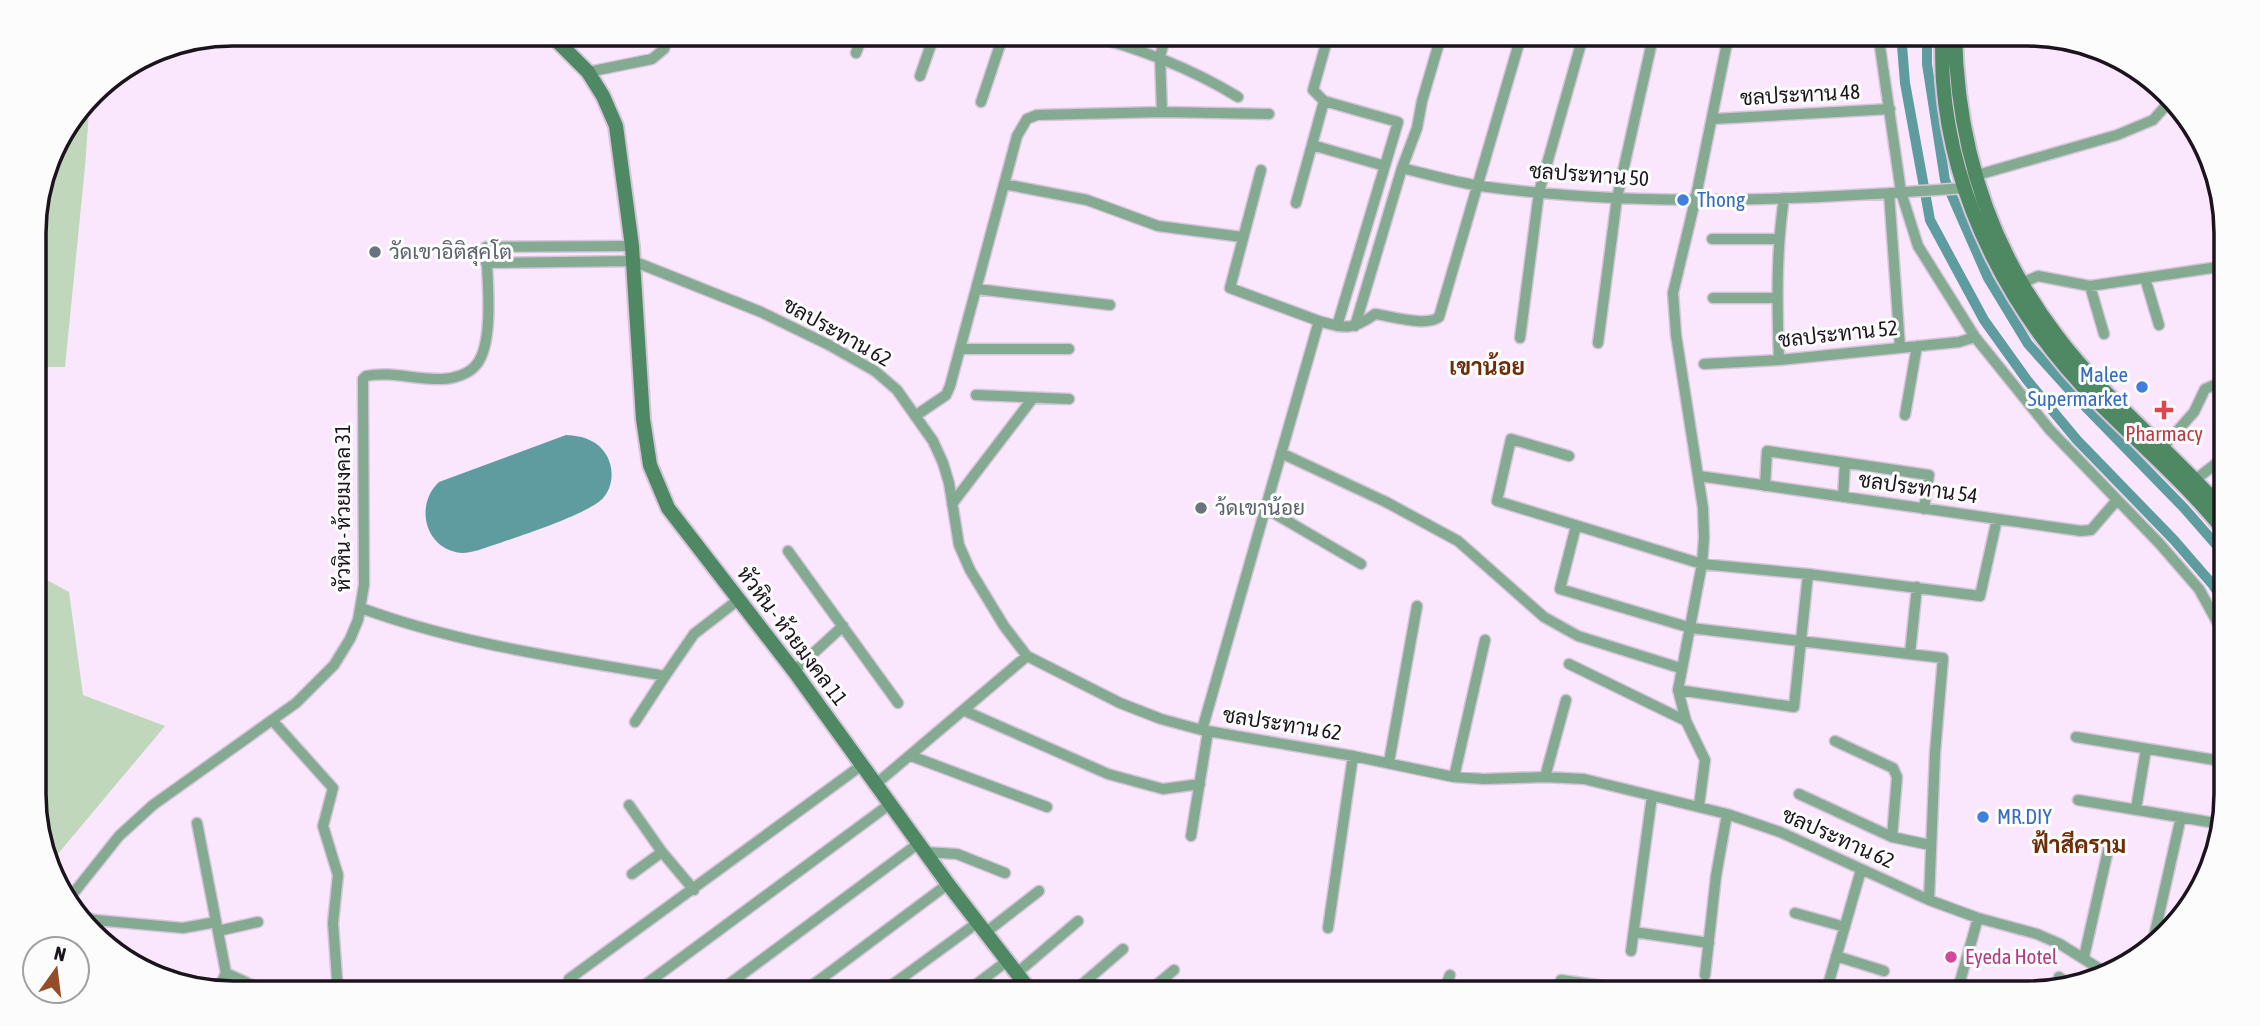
<svg xmlns="http://www.w3.org/2000/svg" width="2260" height="1026" font-family="'Asap Condensed',Sarabun,sans-serif">
  <style>
    .green { fill: #c1d7bc }
    .water { fill: #5e9c9f }
    .lines { fill: none; stroke-linecap: round; stroke-linejoin: round }
    .canal { stroke: #5e9c9f; stroke-width: 10 }
    .street-casing { stroke: #d6c5da; stroke-width: 13 }
    .secondary-casing { stroke: #d6c5da; stroke-width: 18 }
    .street { stroke: #84ab91; stroke-width: 10 }
    .secondary { stroke: #4e8964; stroke-width: 14 }
    .shop-dot { fill: #3f7fe0; stroke: #fcfcfc; stroke-width: 2.5 }
    .worship-dot { fill: #6b7280; stroke: #fcfcfc; stroke-width: 2.5 }
    .health-dot { fill: #e0444e; stroke: #fcfcfc; stroke-width: 2.5 }
    .hotel-dot { fill: #d1479c; stroke: #fcfcfc; stroke-width: 2.5 }
    .labels { text-anchor: middle; stroke-width: 6; stroke-linejoin: round; paint-order: stroke }
    .street-label { font-size: 21px; fill: #1c141d; stroke: #fcfcfc }
    .shop-label { font-size: 21px; fill: #366cbe; stroke: #fcfcfc; text-anchor: start }
    .worship-label { font-size: 21px; fill: #5b616d; stroke: #fcfcfc; text-anchor: start }
    .health-label { font-size: 21px; fill: #be3a42; stroke: #fcfcfc }
    .hotel-label { font-size: 21px; fill: #b23c85; stroke: #fcfcfc; text-anchor: start }
    .neighbourhood-label { font-size: 23px; font-weight: bold; fill: #6c2d09; stroke: #fcfcfc }
    .rim { fill: none; stroke: #1c141d; stroke-width: 3.5 }
  </style>
  <rect width="100%" height="100%" fill="#fae7fe"/>
  <!-- green -->
  <path class="green" d="M 90,97 L 85,167 L 65,367 L 34,367 L 34,219 L 54,144 Z
    M 34,573 L 69,592 L 83,695 L 165,726 L 52,861 L 35,820 Z"/>
  <!-- water -->
  <path class="water" d="M 566,435 C 583,436 598,440 607,456 C 614,469 613,486 604,497 C 590,515 504,541 479,550 C 474,551 467,553 462,553 C 425,550 414,505 439,482 Z"/>
  <g class="lines">
    <!-- canal -->
    <path class="canal" d="M 1901,33 L 1905,83 L 1930,220 L 1984,320 L 2027,380 L 2077,440 L 2174,540 L 2213,585 L 2226,605
      M 1927,33 L 1927,64 L 1945,180 L 1988,278 L 2028,344 L 2074,395 L 2184,508 L 2226,556"/>
    <defs>
      <path id="street" d="M 1080,33 C 1136,47 1189,67 1238,97
        M 1264,33 L 1281,40 L 1291,33
        M 1329,33 L 1313,90 L 1324,101 L 1398,122 L 1337,326
        M 1740,33 L 1753,33
        M 1878,33 L 1901,192 L 1918,246 L 1975,337 L 2050,430 L 2159,543 L 2199,589 L 2226,638
        M 856,53 L 863,33
        M 588,72 L 652,59 L 664,49 L 669,33
        M 920,76 L 935,33
        M 981,102 L 1004,33
        M 1162,112 L 1160,57 L 1166,33
        M 1713,119 L 1890,109
        M 1312,145 L 1385,166
        M 1402,168 C 1427,174 1454,182 1480,186 C 1641,208 1802,200 1964,188
        M 1261,170 L 1230,288 L 1319,321
        M 1974,176 L 2117,135 L 2153,120 L 2171,100
        M 1004,184 L 1087,200 L 1158,226 L 1242,237
        M 1889,193 L 1900,347
        M 1296,203 L 1324,101
        M 1712,239 L 1778,239
        M 486,263 L 633,261 L 761,312 L 829,345 L 875,371 L 897,390 L 933,441 L 943,463 L 949,483 L 959,545 L 970,570 L 1004,626 L 1027,656 L 1120,703 L 1161,719 L 1202,730 L 1353,756 L 1454,777 L 1484,779 L 1545,777 L 1584,779 L 1727,814 L 1780,832 L 1929,900 L 1978,918 L 2037,934 L 2060,944 L 2103,971
        M 2145,278 L 2159,325
        M 2022,283 L 2038,276 L 2090,286 L 2225,266
        M 2090,286 L 2104,334
        M 977,289 L 1110,305
        M 1713,298 L 1777,298
        M 1355,326 L 1402,168 L 1417,128 L 1422,101 L 1442,33
        M 1520,338 L 1539,192 L 1584,33
        M 1598,343 L 1617,198 L 1654,33
        M 960,349 L 1069,349
        M 1779,360 C 1777,305 1776,252 1784,198
        M 1704,364 L 1779,360 L 1959,342 L 1975,337
        M 976,395 L 1069,399
        M 1905,415 L 1917,346
        M 915,416 L 946,395 L 950,386 L 1017,136 L 1027,119 L 1037,115 L 1162,112 L 1269,114
        M 2163,447 L 2194,412 L 2205,389 L 2221,382
        M 1281,453 L 1386,502 L 1458,541 L 1544,617 L 1578,636 L 1680,668
        M 1569,456 L 1511,439 L 1497,501 L 1702,564 L 1808,574 L 1980,596 L 1997,519
        M 1699,476 L 2081,531 L 2091,530 L 2117,500
        M 2196,479 L 2226,456
        M 1765,486 L 1767,451 L 1929,475 L 1924,509
        M 2210,495 L 2226,481
        M 1843,497 L 1845,463
        M 952,504 L 1033,398
        M 1265,508 L 1361,564
        M 1576,526 L 1560,589 L 1691,628 L 1943,658 L 1935,753 L 1929,900
        M 788,551 L 898,703
        M 361,608 C 459,644 562,658 665,676 L 694,634 L 738,600
        M 1910,653 L 1917,587
        M 1569,664 L 1686,721
        M 794,671 L 843,626
        M 1678,690 L 1794,707 L 1808,574
        M 965,711 L 1108,774 L 1163,789 L 1200,784
        M 272,720 L 333,788 L 323,826 L 338,875 L 333,923 L 338,993
        M 635,722 L 665,676
        M 1202,730 L 1319,321 C 1344,328 1352,331 1375,314 C 1391,316 1427,327 1439,317 L 1522,33
        M 2076,737 L 2227,762
        M 1835,741 L 1893,768 L 1897,777 L 1892,837 L 1930,845
        M 911,756 L 1047,807
        M 1389,762 L 1417,606
        M 1454,777 L 1485,640
        M 1545,777 L 1566,700
        M 876,784 L 1027,656
        M 1799,794 L 1892,837
        M 2078,800 L 2221,824
        M 629,805 L 662,852 L 694,890
        M 1699,806 L 1705,760 L 1686,721 L 1678,690 L 1702,564 L 1704,538 L 1703,508 L 1676,335 L 1673,293 L 1695,201 L 1729,33
        M 2136,809 L 2146,749
        M 197,823 L 226,973 L 218,990
        M 1191,836 L 1208,731
        M 925,852 L 957,854 L 1005,873
        M 632,874 L 662,852
        M 68,900 L 119,836 L 153,805 L 296,703 L 334,665 L 350,639 L 358,620 L 364,585 L 363,379 L 366,376 C 391,371 416,380 442,379 C 453,379 469,374 476,365 C 495,344 487,275 486,247 L 632,246
        M 1795,913 L 1845,927
        M 75,915 L 95,920 L 183,928 L 216,922
        M 1328,928 L 1353,756
        M 218,931 L 258,922
        M 1634,932 L 1709,943
        M 985,933 L 1039,891
        M 2153,941 L 2181,817
        M 1631,951 L 1652,796
        M 1836,956 L 1884,971
        M 2084,957 L 2109,846
        M 226,973 L 269,993
        M 1017,973 L 1078,921
        M 1705,975 L 1716,876 L 1727,814
        M 2059,977 L 2067,983
        M 569,979 L 862,765
        M 1561,980 L 1646,992
        M 638,990 L 890,804
        M 1443,992 L 1450,975
        M 1826,992 L 1861,870
        M 1957,992 L 1978,918
        M 717,993 L 919,843
        M 802,993 L 948,884
        M 881,993 L 977,923
        M 965,993 L 1007,961
        M 1072,993 L 1123,949
        M 1147,993 L 1174,970"/>
      <path id="secondary" d="M 549,33 L 588,72 L 603,96 L 616,126 L 632,246 L 643,419 L 650,465 L 668,508 L 794,671 L 948,884 L 1032,993
        M 1942,33 C 1942,49 1942,65 1943,81 C 1952,203 2014,319 2100,404 C 2142,446 2188,485 2226,533
        M 1955,33 C 1957,145 1989,247 2057,336 C 2106,401 2173,452 2226,514"/>
    </defs>
    <!-- street casing -->
    <use href="#street" class="street-casing"/>
    <!-- secondary casing -->
    <use href="#secondary" class="secondary-casing"/>
    <!-- street -->
    <use href="#street" class="street"/>
    <!-- secondary -->
    <use href="#secondary" class="secondary"/>
  </g>
  <!-- markers -->
  <g class="shop-dot">
    <circle cx="1683" cy="200" r="7"/>
    <circle cx="2142" cy="387" r="7"/>
    <circle cx="1983" cy="817" r="7"/>
  </g>
  <g class="worship-dot">
    <circle cx="375" cy="252" r="7"/>
    <circle cx="1201" cy="508" r="7"/>
  </g>
  <path class="health-dot" d="M2160.5 399.5h7v7h7v7h-7v7h-7v-7h-7v-7h7z"/>
  <circle class="hotel-dot" cx="1951" cy="957" r="7"/>
  <g class="labels">
    <!-- street labels -->
    <g class="street-label">
      <text transform="translate(1800 95) rotate(-3)" y="7">ชลประทาน 48</text>
      <text transform="translate(1589 175) rotate(4)" y="7">ชลประทาน 50</text>
      <text transform="translate(837 332) rotate(29)" y="7">ชลประทาน 62</text>
      <text transform="translate(1838 334) rotate(-6)" y="7">ชลประทาน 52</text>
      <text transform="translate(1918 488) rotate(8)" y="7">ชลประทาน 54</text>
      <text transform="translate(343 508) rotate(-90)" y="7">หัวหิน - ห้วยมงคล 31</text>
      <text transform="translate(792 636) rotate(53)" y="7">หัวหิน - ห้วยมงคล 11</text>
      <text transform="translate(1282 724) rotate(9)" y="7">ชลประทาน 62</text>
      <text transform="translate(1838 838) rotate(24)" y="7">ชลประทาน 62</text>
    </g>
    <!-- shop labels -->
    <g class="shop-label">
      <text x="1697" y="207">Thong</text>
      <text x="2128" y="382" text-anchor="end">Malee<tspan x="2128" dy="24">Supermarket</tspan></text>
      <text x="1997" y="824">MR.DIY</text>
    </g>
    <!-- worship labels -->
    <g class="worship-label">
      <text x="389" y="259">วัดเขาอิติสุคโต</text>
      <text x="1215" y="515">ว้ดเขาน้อย</text>
    </g>
    <!-- health labels -->
    <g class="health-label">
      <text x="2164" y="441">Pharmacy</text>
    </g>
    <!-- hotel labels -->
    <g class="hotel-label">
      <text x="1965" y="964">Eyeda Hotel</text>
    </g>
    <!-- neighbourhood labels -->
    <g class="neighbourhood-label">
      <text x="1487" y="375">เขาน้อย</text>
      <text x="2079" y="853">ฟ้าสีคราม</text>
    </g>
  </g>
  <!-- crop -->
  <path d="M0 0H2260V1026H0ZM233 46H2027A187 187 0 0 1 2214 233V794A187 187 0 0 1 2027 981H233A187 187 0 0 1 46 794V233A187 187 0 0 1 233 46Z" fill="#fcfcfc" fill-rule="evenodd"/>
  <path class="rim" d="M233 46H2027A187 187 0 0 1 2214 233V794A187 187 0 0 1 2027 981H233A187 187 0 0 1 46 794V233A187 187 0 0 1 233 46Z"/>
  <!-- north arrow -->
  <g transform="translate(56 970) rotate(14)"><circle r="33" fill="#fcfcfc" stroke="#a29fa3" stroke-width="2"/>
  <path d="M0-5L12 26L0 18L-12 26Z" fill="#954d29"/>
  <text y="-10" font-size="19" font-weight="bold" text-anchor="middle" fill="#1c141d">N</text>
  </g>
</svg>
